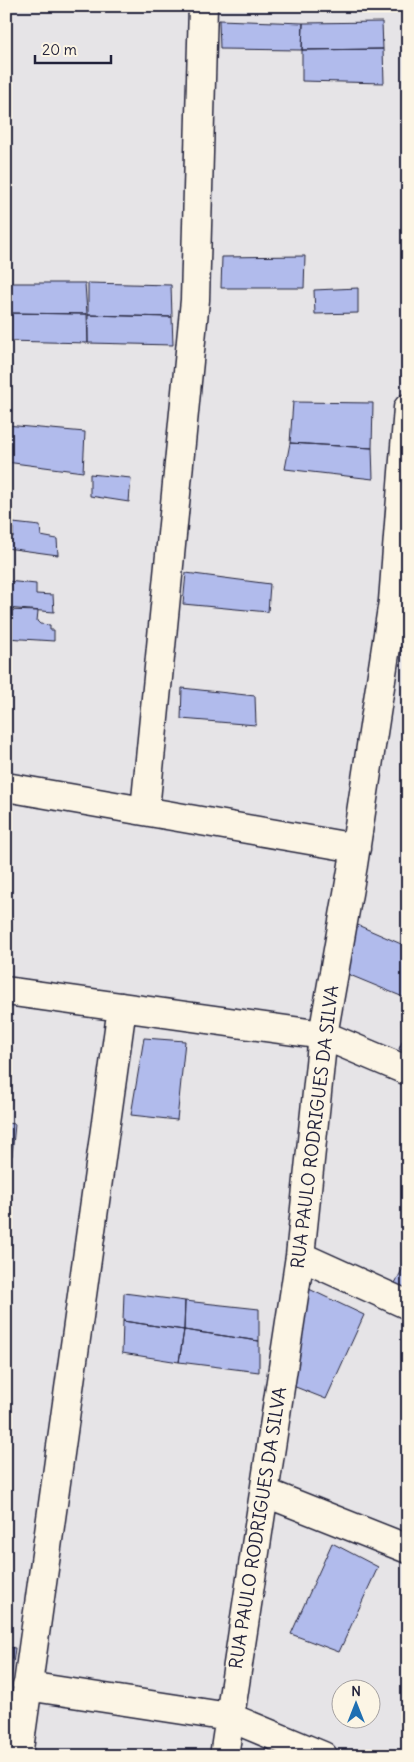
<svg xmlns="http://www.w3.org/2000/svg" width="414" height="1762" font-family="Delius,sans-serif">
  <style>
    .building { fill: #b1bbec; stroke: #22223b }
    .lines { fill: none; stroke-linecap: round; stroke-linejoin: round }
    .minor-casing { stroke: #22223b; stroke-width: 31 }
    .minor { stroke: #fcf5e5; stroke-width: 28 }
    .labels { text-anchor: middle; stroke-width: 5; stroke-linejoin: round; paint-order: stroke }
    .street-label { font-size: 18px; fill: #22223b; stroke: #fcf5e5 }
  </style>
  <rect width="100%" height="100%" fill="#e6e4e7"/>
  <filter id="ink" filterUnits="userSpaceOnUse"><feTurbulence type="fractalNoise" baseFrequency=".02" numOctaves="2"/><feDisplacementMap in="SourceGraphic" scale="10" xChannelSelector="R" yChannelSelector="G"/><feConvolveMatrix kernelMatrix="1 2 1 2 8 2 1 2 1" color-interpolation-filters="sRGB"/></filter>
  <g filter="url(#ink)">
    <!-- building -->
    <path class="building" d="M 219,20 L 303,23 L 302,50 L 220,49 Z
      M 382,22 L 383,49 L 302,50 L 303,23 Z
      M 383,49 L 384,83 L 302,81 L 302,50 Z
      M 305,256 L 304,288 L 221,288 L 222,257 Z
      M 6,283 L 85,283 L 87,314 L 6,313 Z
      M 88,283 L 171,285 L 172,317 L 88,315 Z
      M 358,288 L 358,313 L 315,314 L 314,290 Z
      M 6,313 L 87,314 L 88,343 L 6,341 Z
      M 88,315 L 172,317 L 173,345 L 88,343 Z
      M 293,402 L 373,403 L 372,448 L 290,443 Z
      M 6,425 L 85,432 L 83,472 L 6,462 Z
      M 290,443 L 372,448 L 373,479 L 285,469 Z
      M 90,474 L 131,478 L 129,502 L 90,496 Z
      M 13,523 L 40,526 L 41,536 L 57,539 L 58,555 L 6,548 L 6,536 L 13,537 Z
      M 186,573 L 270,584 L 268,612 L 183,604 Z
      M 7,581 L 36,584 L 36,594 L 53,595 L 54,612 L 6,608 Z
      M 6,610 L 38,611 L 37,621 L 40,624 L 50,625 L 50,630 L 54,630 L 54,641 L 6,638 Z
      M 182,688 L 255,696 L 256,725 L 181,719 Z
      M 353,923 L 408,947 L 408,999 L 345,973 Z
      M 408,1028 L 408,1053 L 399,1049 Z
      M 144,1038 L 185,1041 L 177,1120 L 131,1115 Z
      M 6,1123 L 15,1124 L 12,1156 L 6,1155 Z
      M 408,1259 L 408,1292 L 394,1285 Z
      M 309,1289 L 364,1315 L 326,1399 L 293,1386 Z
      M 124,1293 L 185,1301 L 184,1330 L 123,1321 Z
      M 185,1301 L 259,1309 L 259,1341 L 184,1330 Z
      M 123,1321 L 184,1330 L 179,1362 L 122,1353 Z
      M 184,1330 L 259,1341 L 259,1372 L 179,1362 Z
      M 332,1543 L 378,1567 L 339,1652 L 291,1634 Z
      M 6,1647 L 15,1648 L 11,1680 L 6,1679 Z
      M 6,1679 L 11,1680 L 7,1709 L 6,1709 Z"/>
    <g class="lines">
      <defs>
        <path id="minor" d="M 6,787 L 356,848
          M 145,810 L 195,300 L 203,6
          M 6,991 L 323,1035 L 408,1071
          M 300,1256 L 408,1305
          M 264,1492 L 408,1549
          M 27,1686 L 229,1717 L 323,1756
          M 18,1756 L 122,1007
          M 224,1756 L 300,1256 L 323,1035 L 353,865 L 393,601 L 408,408"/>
      </defs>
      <!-- minor casing -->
      <use href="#minor" class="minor-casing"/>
      <!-- minor -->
      <use href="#minor" class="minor"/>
    </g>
  </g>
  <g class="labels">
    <!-- street labels -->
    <g class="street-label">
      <text transform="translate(315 1127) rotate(-83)" y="6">RUA PAULO RODRIGUES DA SILVA</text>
      <text transform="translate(258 1528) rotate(-81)" y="6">RUA PAULO RODRIGUES DA SILVA</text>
    </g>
  </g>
  <!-- margin -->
  <rect width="414" height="1762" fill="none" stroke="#fcf5e5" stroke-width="25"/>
  <rect x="12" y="12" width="389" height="1737" fill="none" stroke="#22223b" stroke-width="2" filter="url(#ink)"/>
  <!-- north arrow -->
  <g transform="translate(356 1704)"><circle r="24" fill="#fcf5e5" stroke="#a5a1a1"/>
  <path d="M0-4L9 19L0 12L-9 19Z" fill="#1f6fb2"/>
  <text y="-8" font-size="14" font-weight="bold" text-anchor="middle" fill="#22223b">N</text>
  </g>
  <!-- scale -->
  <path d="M35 55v8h76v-8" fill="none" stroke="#22223b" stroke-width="2.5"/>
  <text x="42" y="55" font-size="15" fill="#22223b" stroke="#fcf5e5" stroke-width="4" paint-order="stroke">20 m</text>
</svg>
